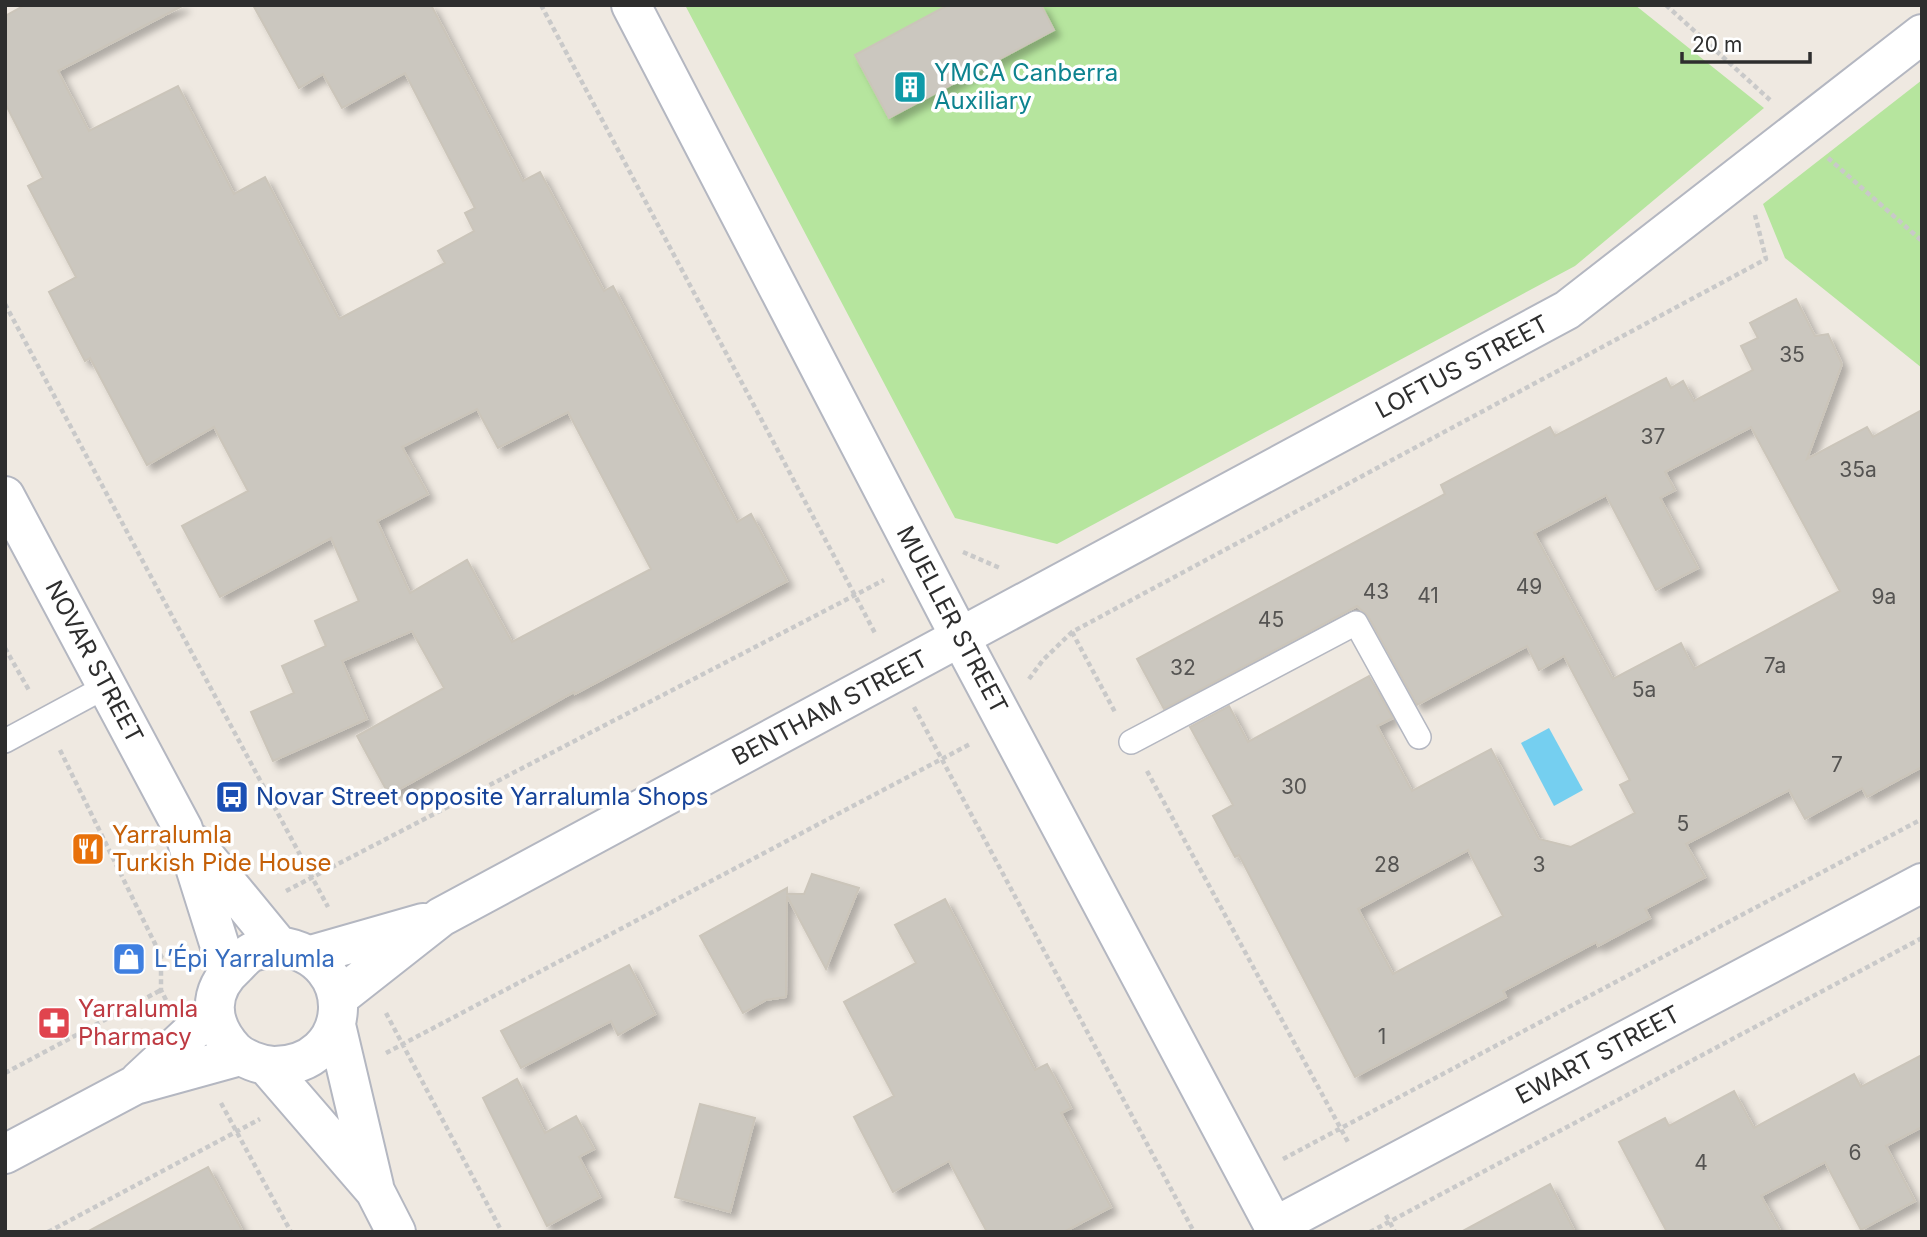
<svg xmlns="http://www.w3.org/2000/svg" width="1927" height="1237" font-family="Inter,sans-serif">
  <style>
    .green { fill: #b6e59e }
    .water { fill: #75cff0 }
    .building { fill: #cbc7bf; stroke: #cbc5ba; stroke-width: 2; fill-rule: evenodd; filter: url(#shadow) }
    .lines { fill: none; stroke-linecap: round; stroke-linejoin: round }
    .service-casing { stroke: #b4b7c1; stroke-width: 26 }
    .minor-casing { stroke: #b4b7c1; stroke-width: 42 }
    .tertiary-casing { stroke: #b4b7c1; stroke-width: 42 }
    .secondary-casing { stroke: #b4b7c1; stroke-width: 42 }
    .path { stroke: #c9c9c9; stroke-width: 4.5; stroke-dasharray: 5 3.5; stroke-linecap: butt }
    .service { stroke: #fff; stroke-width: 23 }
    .minor { stroke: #fff; stroke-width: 38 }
    .tertiary { stroke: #fff; stroke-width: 38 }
    .secondary { stroke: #fff; stroke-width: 38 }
    .labels { text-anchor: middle; stroke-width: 7; stroke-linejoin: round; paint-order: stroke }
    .number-label { font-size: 21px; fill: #555452 }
    .culture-label { font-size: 24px; fill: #0d838f; stroke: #fff; text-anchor: start }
    .street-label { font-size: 24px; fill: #2e2e2e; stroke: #fff }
    .transit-label { font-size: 24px; fill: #164399; stroke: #fff; text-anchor: start }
    .food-label { font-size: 24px; fill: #c56008; stroke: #fff; text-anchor: start }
    .shop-label { font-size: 24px; fill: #366cbe; stroke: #fff; text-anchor: start }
    .health-label { font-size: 24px; fill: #be3a42; stroke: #fff; text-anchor: start }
  </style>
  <defs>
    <filter id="shadow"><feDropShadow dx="6" dy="6" stdDeviation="3.5" flood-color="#0004"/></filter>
  </defs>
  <rect width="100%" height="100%" fill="#efe9e1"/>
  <!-- green -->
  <path class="green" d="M 685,5 L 1635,5 L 1764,108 L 1575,266 L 1057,544 L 955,518 Z
    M 1922,80 L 1922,368 L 1785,258 L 1763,204 Z"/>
  <!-- water -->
  <path class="water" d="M 1549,728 L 1583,790 L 1554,806 L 1521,743 Z"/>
  <!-- building -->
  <path class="building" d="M 25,5 L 184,5 L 58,71 L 89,131 L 178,86 L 234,194 L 265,177 L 339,319 L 445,263 L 438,251 L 474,231 L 465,213 L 475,208 L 405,73 L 342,108 L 323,74 L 299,88 L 253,5 L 431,5 L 523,181 L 540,172 L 604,291 L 613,286 L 737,522 L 751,514 L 787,581 L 575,694 L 574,692 L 389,795 L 357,736 L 444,688 L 412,631 L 342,661 L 367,719 L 273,761 L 251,712 L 294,693 L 282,666 L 326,646 L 315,621 L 359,601 L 331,538 L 220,597 L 182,526 L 248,491 L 214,427 L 147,465 L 90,358 L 85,361 L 49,292 L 76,277 L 28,186 L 43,178 L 5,103 L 5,16 ZM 477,409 L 498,448 L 568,412 L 651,569 L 512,642 L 467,560 L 410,593 L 377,521 L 428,494 L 402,447 Z
    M 948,5 L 1041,5 L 1054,30 L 889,118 L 855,55 Z
    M 1796,299 L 1815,336 L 1828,334 L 1842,364 L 1807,459 L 1867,427 L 1873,437 L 1922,410 L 1922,767 L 1867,797 L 1862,788 L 1805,819 L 1789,790 L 1686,844 L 1705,877 L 1645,909 L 1650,918 L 1598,946 L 1596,942 L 1503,991 L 1506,997 L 1355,1077 L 1239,855 L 1235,857 L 1213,816 L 1233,805 L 1190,727 L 1229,706 L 1248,742 L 1369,676 L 1393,718 L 1377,726 L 1412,791 L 1491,749 L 1539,839 L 1571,847 L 1635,813 L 1620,785 L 1630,780 L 1564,656 L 1539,670 L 1527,646 L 1417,705 L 1368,616 L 1357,606 L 1164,709 L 1137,659 L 1445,494 L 1441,485 L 1550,427 L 1555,436 L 1666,378 L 1671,388 L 1683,381 L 1694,401 L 1753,370 L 1741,346 L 1758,338 L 1750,323 ZM 1751,427 L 1840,591 L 1694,669 L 1681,643 L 1613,679 L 1534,533 L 1606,495 L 1656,590 L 1698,568 L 1660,498 L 1675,490 L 1665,472 ZM 1468,850 L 1503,916 L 1393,974 L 1358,909 Z
    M 812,874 L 859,888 L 826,969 L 787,896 L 786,997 L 766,1000 L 743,1013 L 700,936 L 787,888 L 787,894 L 804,894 Z
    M 945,899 L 1035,1070 L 1047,1064 L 1071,1108 L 1061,1113 L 1111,1207 L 1064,1232 L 987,1232 L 949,1161 L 893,1192 L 854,1117 L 894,1096 L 844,1002 L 916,963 L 895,925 Z
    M 629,965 L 655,1014 L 618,1035 L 611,1021 L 521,1068 L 501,1031 Z
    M 1922,1055 L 1922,1127 L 1886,1146 L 1915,1201 L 1861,1230 L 1825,1162 L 1761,1196 L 1781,1232 L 1667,1232 L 1619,1142 L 1665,1118 L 1669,1126 L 1734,1091 L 1754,1128 L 1854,1074 L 1861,1087 Z
    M 517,1079 L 545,1133 L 576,1116 L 594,1149 L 579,1157 L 600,1197 L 547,1226 L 483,1098 Z
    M 700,1104 L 755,1118 L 730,1212 L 675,1197 Z
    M 208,1167 L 243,1232 L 87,1232 Z
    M 1550,1184 L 1575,1232 L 1461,1232 Z"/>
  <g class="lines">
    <defs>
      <path id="service" d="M 5,741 L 107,686
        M 1131,742 L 1356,623 L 1419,737"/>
      <path id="minor" d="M 631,5 L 960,637 L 1277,1232
        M 139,1081 L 214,1011
        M 5,1154 L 135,1085 L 240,1056
        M 1274,1227 L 1922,883"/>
      <path id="tertiary" d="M 311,955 L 423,923
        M 338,998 L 441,917 L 1567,310 L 1922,34"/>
      <path id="secondary" d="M 5,496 L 183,829 L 228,972
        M 195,844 L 279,946
        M 279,946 C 363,958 354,1067 273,1066 C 260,1065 243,1059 234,1050 C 209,1023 207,991 236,966 C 241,961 246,955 252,952 C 261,949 270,948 279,946 Z
        M 336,1025 L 374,1186
        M 267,1066 L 375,1191 L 396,1232"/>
    </defs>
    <!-- service casing -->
    <use href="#service" class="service-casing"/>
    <!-- minor casing -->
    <use href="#minor" class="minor-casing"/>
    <!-- tertiary casing -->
    <use href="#tertiary" class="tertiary-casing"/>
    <!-- secondary casing -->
    <use href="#secondary" class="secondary-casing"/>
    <!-- path -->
    <path class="path" d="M 541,5 L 876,635
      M 1666,5 L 1770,100
      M 1828,158 L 1922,241
      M 5,304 L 328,907
      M 963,552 L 1000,568
      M 1072,632 L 1116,714
      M 5,648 L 30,692
      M 1029,679 L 1043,660 L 1072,632 L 1766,259 L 1755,215
      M 914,707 L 1194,1232
      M 60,750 L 161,956
      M 1147,771 L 1348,1142
      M 286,891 L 884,580
      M 166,1000 L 161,990 L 161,956 L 179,947
      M 386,1013 L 502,1232
      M 386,1053 L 972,743
      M 5,1073 L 161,990
      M 221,1103 L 291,1232
      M 1283,1159 L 1922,819
      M 1386,1215 L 1395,1232
      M 48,1232 L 260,1119
      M 1370,1232 L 1922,938"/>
    <!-- service -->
    <use href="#service" class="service"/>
    <!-- minor -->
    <use href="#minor" class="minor"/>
    <!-- tertiary -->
    <use href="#tertiary" class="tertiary"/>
    <!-- secondary -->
    <use href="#secondary" class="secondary"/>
  </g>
  <!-- icons -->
  <defs>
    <symbol id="building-square" viewBox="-11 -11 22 22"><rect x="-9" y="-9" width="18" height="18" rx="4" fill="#0f9aa8" stroke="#fff"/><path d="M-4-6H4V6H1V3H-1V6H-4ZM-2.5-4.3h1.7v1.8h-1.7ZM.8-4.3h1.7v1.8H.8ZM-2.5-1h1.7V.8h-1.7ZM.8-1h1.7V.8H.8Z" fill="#fff"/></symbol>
    <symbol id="bus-square" viewBox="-11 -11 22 22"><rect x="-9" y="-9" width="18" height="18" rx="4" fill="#1a4fb4" stroke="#fff"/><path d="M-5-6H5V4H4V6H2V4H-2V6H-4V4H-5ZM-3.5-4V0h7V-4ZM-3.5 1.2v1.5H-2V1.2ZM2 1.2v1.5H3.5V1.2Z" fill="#fff"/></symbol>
    <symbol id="restaurant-square" viewBox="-11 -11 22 22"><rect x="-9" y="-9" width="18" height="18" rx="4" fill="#e8710a" stroke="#fff"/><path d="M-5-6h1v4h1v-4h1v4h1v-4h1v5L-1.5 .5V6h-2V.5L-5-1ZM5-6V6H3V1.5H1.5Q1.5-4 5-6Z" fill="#fff"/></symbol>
    <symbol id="shop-square" viewBox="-11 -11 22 22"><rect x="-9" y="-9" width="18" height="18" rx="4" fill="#3f7fe0" stroke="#fff"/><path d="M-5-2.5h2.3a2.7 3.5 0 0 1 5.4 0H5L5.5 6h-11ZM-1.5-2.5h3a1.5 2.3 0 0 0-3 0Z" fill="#fff"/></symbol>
    <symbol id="pharmacy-square" viewBox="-11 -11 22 22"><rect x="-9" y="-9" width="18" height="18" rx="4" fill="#e0444e" stroke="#fff"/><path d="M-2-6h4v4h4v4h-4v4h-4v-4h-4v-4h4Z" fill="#fff"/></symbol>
  </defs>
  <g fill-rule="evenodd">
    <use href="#building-square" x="891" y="68" width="38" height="38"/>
    <use href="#bus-square" x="213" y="778" width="38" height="38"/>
    <use href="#restaurant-square" x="69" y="830" width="38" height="38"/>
    <use href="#shop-square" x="110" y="940" width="38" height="38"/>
    <use href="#pharmacy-square" x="35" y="1004" width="38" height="38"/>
  </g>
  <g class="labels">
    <!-- number labels -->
    <g class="number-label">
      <text x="1792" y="362">35</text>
      <text x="1653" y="444">37</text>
      <text x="1858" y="477">35a</text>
      <text x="1529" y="594">49</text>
      <text x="1376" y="599">43</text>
      <text x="1428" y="603">41</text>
      <text x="1884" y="604">9a</text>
      <text x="1271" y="627">45</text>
      <text x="1775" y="673">7a</text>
      <text x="1183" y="675">32</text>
      <text x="1644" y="697">5a</text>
      <text x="1837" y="772">7</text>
      <text x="1294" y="794">30</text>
      <text x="1683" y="831">5</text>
      <text x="1387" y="872">28</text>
      <text x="1539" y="872">3</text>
      <text x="1382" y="1044">1</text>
      <text x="1855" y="1160">6</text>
      <text x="1701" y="1170">4</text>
    </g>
    <!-- culture labels -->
    <g class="culture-label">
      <text x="934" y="81">YMCA Canberra<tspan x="934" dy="28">Auxiliary</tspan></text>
    </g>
    <!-- street labels -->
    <g class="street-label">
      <text transform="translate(1462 367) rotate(-28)" y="8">LOFTUS STREET</text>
      <text transform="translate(952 620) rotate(62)" y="8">MUELLER STREET</text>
      <text transform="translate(94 662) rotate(62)" y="8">NOVAR STREET</text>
      <text transform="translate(830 708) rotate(-28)" y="8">BENTHAM STREET</text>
      <text transform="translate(1598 1055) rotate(-28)" y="8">EWART STREET</text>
    </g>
    <!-- transit labels -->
    <g class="transit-label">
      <text x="256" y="805">Novar Street opposite Yarralumla Shops</text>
    </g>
    <!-- food labels -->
    <g class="food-label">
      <text x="112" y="843">Yarralumla<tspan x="112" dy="28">Turkish Pide House</tspan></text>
    </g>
    <!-- shop labels -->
    <g class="shop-label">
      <text x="154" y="967">L’Épi Yarralumla</text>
    </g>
    <!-- health labels -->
    <g class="health-label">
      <text x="78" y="1017">Yarralumla<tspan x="78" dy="28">Pharmacy</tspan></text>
    </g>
  </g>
  <!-- border -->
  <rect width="1927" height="1237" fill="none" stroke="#2e2e2e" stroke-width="14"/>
  <!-- scale -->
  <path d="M1682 52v10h128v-10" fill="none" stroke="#2e2e2e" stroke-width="3.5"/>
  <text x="1692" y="52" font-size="21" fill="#2e2e2e" stroke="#ffffff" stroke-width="5" paint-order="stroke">20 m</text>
</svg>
